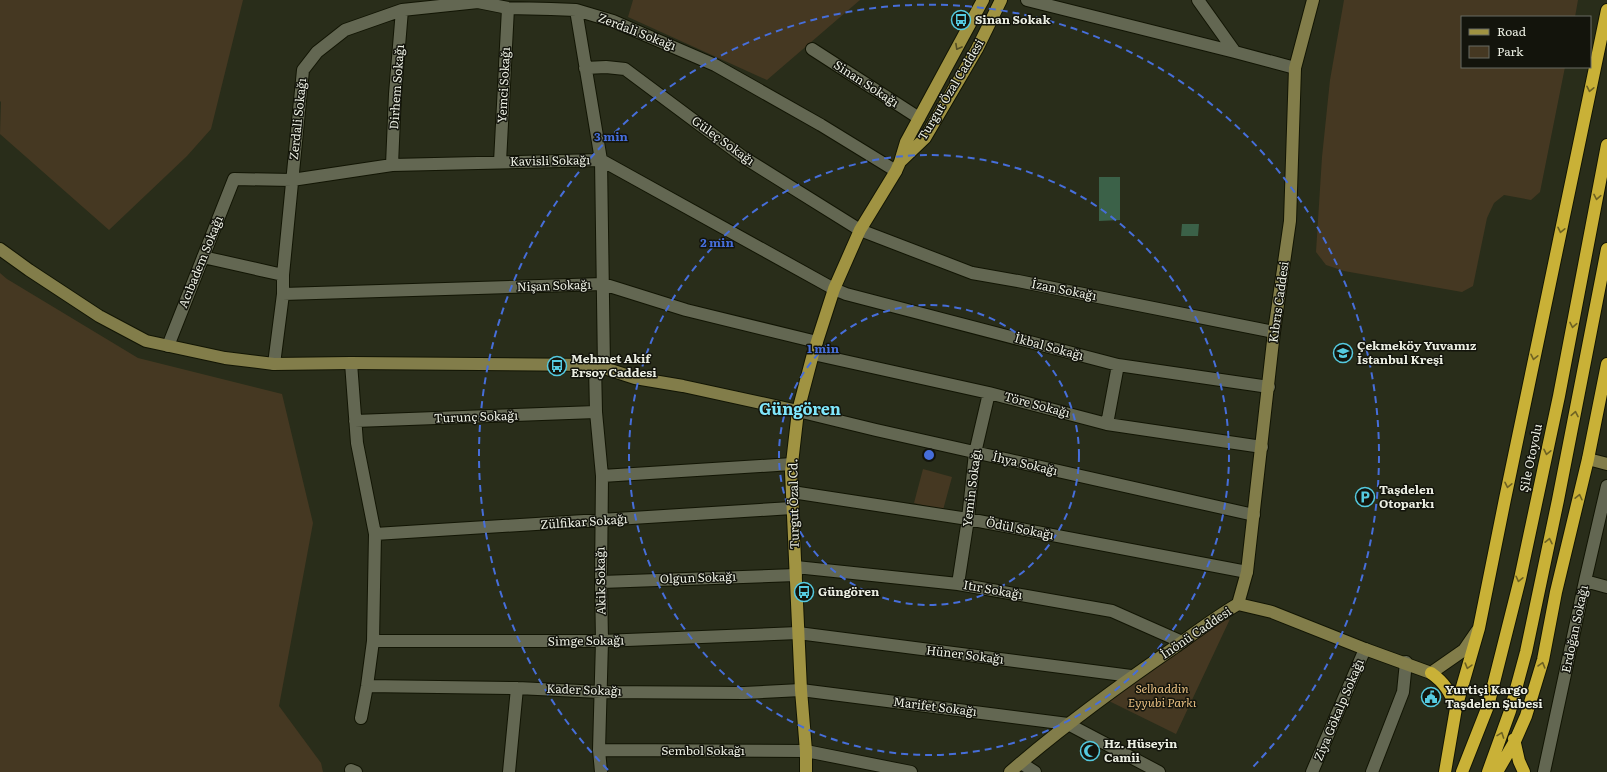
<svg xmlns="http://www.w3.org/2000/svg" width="1607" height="772" font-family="Literata,serif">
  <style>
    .green { fill: #453822 }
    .water { fill: #3b6148 }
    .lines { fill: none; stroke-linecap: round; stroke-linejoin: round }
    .street-casing { stroke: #121504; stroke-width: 14 }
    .secondary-casing { stroke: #121504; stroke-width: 14 }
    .primary-casing { stroke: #121504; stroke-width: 14 }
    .highway-casing { stroke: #121504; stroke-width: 14 }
    .street { stroke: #636752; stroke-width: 12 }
    .secondary { stroke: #827d4a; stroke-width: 12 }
    .primary { stroke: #a09342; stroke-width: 12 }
    .highway { stroke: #c9b137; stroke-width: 12 }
    .oneway { stroke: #524d24 }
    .oneway2 { stroke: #6e6222 }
    .ring { fill: none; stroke: #466eda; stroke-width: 2; stroke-dasharray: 7 5 }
    .labels { text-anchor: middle; stroke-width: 3; stroke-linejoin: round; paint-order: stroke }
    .poi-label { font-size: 12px; font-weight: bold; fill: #ebeee2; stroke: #13140c; text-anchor: start }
    .street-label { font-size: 12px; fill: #ebeee2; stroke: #13140c }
    .park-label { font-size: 12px; font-style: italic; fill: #e5bd80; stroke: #13140c }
    .district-label { font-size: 16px; font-weight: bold; fill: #7fe6fb; stroke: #13140c }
    .centre { fill: #466eda; stroke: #13140c; stroke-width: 2 }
    .ring-label { font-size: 12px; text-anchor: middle; font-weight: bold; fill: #466eda; stroke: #13140c; stroke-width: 3; stroke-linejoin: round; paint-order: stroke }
  </style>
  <rect width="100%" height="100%" fill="#292d1a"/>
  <!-- green -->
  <path class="green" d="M 0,0 L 243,0 L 211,129 L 187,156 L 109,230 L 0,134 L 1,102 L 0,101 Z
    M 633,0 L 860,0 L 767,80 L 628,17 Z
    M 1344,0 L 1578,0 L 1575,17 L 1462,17 L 1462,67 L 1565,67 L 1540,192 L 1531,200 L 1504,195 L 1494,203 L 1487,218 L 1473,286 L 1462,292 L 1344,271 L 1326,265 L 1316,252 L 1322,157 L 1330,80 Z
    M 0,273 L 7,279 L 138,358 L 282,394 L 313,523 L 279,706 L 321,763 L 323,772 L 0,772 Z
    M 923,469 L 952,477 L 943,510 L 914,503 Z
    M 1230,619 L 1176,734 L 1109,701 L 1219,622 Z"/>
  <!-- water -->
  <path class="water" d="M 1099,177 L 1120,177 L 1120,220 L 1099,221 Z
    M 1182,224 L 1199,224 L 1198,236 L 1181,236 Z"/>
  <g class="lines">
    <defs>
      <path id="street" d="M 1027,0 L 1235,52
        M 1198,0 L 1235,52 L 1295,68
        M 576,10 L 601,160 L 604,368
        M 812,49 L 919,118
        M 585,68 L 606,67 L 625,69 L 743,157 L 860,230 L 972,273 L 1018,281 L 1274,332
        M 500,162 L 508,8
        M 392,165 L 395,94 L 402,10
        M 203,257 L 283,275
        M 283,294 L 603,284 L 686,310 L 817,342
        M 168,346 L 234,179 L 292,180 L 392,165 L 601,160 L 834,289 L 846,294 L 1118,365 L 1269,387
        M 813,354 L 989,393 L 1107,424 L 1262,447
        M 351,363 L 357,443 L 375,534 L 373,641 L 367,686 L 361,718
        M 274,364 L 283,294 L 283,275 L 303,70 L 317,52 L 345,30 L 402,10 L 478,2 L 508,8 L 551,9 L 576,10 L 613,21 L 715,65 L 821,125 L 896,171
        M 595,365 L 596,412 L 602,476 L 601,582 L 602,641 L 599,750 L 601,772
        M 798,411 L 876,430 L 1254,515
        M 355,421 L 596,412
        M 1107,424 L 1118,365
        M 602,476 L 792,464
        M 792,492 L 968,519 L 1247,572
        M 375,534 L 792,508
        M 796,567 L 958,584 L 1112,611 L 1182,642
        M 1585,581 L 1607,587
        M 601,582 L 796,575
        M 958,584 L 968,519 L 975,453 L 989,393
        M 373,641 L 602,641 L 798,633 L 1131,676
        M 367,686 L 517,688 L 601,692 L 744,693 L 801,690 L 1068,724 L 1159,772
        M 599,750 L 806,751 L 911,772
        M 1021,763 L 1035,772
        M 351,770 L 356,772
        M 509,772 L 517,688
        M 1312,772 L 1365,649
        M 1372,772 L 1403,692 L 1406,662
        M 1544,772 L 1585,581 L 1607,486"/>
      <path id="secondary" d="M 0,249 L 29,270 L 99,316 L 146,341 L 225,358 L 274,364 L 351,363 L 595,365 L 635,378 L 683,386 L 798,411
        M 1588,459 L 1607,464
        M 1238,604 L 1247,572 L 1274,332 L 1290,221 L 1295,68 L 1313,0
        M 1010,772 C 1062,727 1118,686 1175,647 C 1196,632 1216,617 1238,604 L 1272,612 L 1365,649 L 1431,673 L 1464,650 L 1477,631"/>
      <path id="primary" d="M 901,161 L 925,138 L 977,49 L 1001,0
        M 806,772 L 806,751 L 801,690 L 791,472 L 798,411 L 813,354 L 834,289 L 860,230 L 896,171 L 900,162 L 906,142 L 983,0"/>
      <path id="highway" d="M 1431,673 C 1445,683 1450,692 1456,708
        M 1514,739 L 1519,761 L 1524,772
        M 1445,772 L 1456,708 L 1479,628 L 1505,499 L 1607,10
        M 1462,772 L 1488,706 L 1520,579 L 1559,396 L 1607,145
        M 1488,772 L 1510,711 L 1526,652 L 1558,500 L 1607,249
        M 1497,772 L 1515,741 L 1526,716 L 1543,660 L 1556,592 L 1588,459 L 1607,364"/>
    </defs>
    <!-- street casing -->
    <use href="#street" class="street-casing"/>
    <!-- secondary casing -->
    <use href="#secondary" class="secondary-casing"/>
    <!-- primary casing -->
    <use href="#primary" class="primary-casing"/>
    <!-- highway casing -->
    <use href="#highway" class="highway-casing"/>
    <!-- street -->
    <use href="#street" class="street"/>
    <!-- secondary -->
    <use href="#secondary" class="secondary"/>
    <!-- primary -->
    <use href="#primary" class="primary"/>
    <!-- highway -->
    <use href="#highway" class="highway"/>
  </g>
  <!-- one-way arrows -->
  <defs><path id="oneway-chevron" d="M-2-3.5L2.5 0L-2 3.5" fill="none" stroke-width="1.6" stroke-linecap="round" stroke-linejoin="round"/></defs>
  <use class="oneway" href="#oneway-chevron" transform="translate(958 47) rotate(119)"/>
  <g class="oneway2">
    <use href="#oneway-chevron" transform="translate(1590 89) rotate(102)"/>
    <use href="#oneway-chevron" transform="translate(1597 197) rotate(101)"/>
    <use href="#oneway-chevron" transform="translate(1561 230) rotate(102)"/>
    <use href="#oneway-chevron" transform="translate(1573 325) rotate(101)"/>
    <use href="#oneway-chevron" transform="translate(1534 357) rotate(102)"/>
    <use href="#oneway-chevron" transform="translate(1575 414) rotate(-79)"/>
    <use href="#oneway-chevron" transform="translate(1547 452) rotate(102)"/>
    <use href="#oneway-chevron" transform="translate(1508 485) rotate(102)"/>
    <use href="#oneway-chevron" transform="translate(1579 497) rotate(-77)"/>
    <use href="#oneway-chevron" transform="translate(1549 541) rotate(-78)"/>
    <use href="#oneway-chevron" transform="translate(1519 579) rotate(103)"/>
    <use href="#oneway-chevron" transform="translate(1542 665) rotate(-74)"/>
    <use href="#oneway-chevron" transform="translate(1468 666) rotate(106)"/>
    <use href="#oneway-chevron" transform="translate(1501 735) rotate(-70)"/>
  </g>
  <!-- distance rings -->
  <g class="ring">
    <circle cx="929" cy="455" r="150"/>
    <circle cx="929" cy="455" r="300"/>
    <path d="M608 770A450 450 0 1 1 1250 770"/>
  </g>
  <!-- icons -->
  <defs>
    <symbol id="bus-ring" viewBox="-11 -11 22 22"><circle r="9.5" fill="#13140c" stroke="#55cae0" stroke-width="1.5"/><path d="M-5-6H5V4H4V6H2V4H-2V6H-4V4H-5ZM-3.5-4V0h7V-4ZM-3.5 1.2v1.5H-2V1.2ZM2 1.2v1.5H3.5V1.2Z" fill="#55cae0"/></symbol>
    <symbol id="school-ring" viewBox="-11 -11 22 22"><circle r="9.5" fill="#13140c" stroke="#55cae0" stroke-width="1.5"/><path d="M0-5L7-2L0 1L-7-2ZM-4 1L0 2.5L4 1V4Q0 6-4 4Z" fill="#55cae0"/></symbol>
    <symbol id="parking-ring" viewBox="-11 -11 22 22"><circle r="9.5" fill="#13140c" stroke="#55cae0" stroke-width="1.5"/><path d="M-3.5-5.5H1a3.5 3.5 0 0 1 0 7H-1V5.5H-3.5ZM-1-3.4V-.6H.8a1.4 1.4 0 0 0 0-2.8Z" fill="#55cae0"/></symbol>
    <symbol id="civic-ring" viewBox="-11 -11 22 22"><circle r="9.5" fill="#13140c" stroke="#55cae0" stroke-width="1.5"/><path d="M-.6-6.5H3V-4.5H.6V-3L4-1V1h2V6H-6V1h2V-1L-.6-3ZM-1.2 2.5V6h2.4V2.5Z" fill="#55cae0"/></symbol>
    <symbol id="mosque-ring" viewBox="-11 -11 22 22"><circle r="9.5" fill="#13140c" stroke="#55cae0" stroke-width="1.5"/><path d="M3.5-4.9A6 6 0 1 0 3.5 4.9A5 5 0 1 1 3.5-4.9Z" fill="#55cae0"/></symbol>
  </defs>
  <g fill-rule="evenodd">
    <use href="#bus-ring" x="950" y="9" width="22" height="22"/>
    <use href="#school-ring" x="1332" y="342" width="22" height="22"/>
    <use href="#bus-ring" x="546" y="355" width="22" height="22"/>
    <use href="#parking-ring" x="1354" y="486" width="22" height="22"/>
    <use href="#bus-ring" x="793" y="581" width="22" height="22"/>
    <use href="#civic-ring" x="1420" y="686" width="22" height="22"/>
    <use href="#mosque-ring" x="1079" y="740" width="22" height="22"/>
  </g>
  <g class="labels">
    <!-- poi labels -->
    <g class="poi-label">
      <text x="975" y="24">Sinan Sokak</text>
      <text x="1357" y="350">Çekmeköy Yuvamız<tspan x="1357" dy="14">İstanbul Kreşi</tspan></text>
      <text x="571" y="363">Mehmet Akif<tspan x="571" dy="14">Ersoy Caddesi</tspan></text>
      <text x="1379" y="494">Taşdelen<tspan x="1379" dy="14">Otoparkı</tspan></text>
      <text x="818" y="596">Güngören</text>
      <text x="1445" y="694">Yurtiçi Kargo<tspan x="1445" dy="14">Taşdelen Şubesi</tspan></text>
      <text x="1104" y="748">Hz. Hüseyin<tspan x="1104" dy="14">Camii</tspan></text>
    </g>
    <!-- street labels -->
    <g class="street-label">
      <text transform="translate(637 32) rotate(21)" y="4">Zerdali Sokağı</text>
      <text transform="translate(866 84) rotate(33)" y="4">Sinan Sokağı</text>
      <text transform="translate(504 85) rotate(-87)" y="4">Yemci Sokağı</text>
      <text transform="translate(397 87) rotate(-86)" y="4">Dirhem Sokağı</text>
      <text transform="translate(951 90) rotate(-59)" y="4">Turgut Özal Caddesi</text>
      <text transform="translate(298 119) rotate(-84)" y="4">Zerdali Sokağı</text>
      <text transform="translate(723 141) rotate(36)" y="4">Güleç Sokağı</text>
      <text transform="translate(550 161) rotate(-1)" y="4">Kavisli Sokağı</text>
      <text transform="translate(201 262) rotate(-68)" y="4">Acıbadem Sokağı</text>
      <text transform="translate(554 286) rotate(-2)" y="4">Nişan Sokağı</text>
      <text transform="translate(1064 290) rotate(11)" y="4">İzan Sokağı</text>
      <text transform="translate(1279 302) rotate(-82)" y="4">Kıbrıs Caddesi</text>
      <text transform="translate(1049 347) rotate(15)" y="4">İkbal Sokağı</text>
      <text transform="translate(1037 405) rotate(15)" y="4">Töre Sokağı</text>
      <text transform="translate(476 417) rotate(-2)" y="4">Turunç Sokağı</text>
      <text transform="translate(1531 458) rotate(-78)" y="4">Şile Otoyolu</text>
      <text transform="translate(1025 464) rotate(13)" y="4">İhya Sokağı</text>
      <text transform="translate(972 488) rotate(-83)" y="4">Yemin Sokağı</text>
      <text transform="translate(794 504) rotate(-91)" y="4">Turgut Özal Cd.</text>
      <text transform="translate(584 522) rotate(-4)" y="4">Zülfikar Sokağı</text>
      <text transform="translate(1020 529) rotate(11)" y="4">Ödül Sokağı</text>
      <text transform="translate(698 578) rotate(-2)" y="4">Olgun Sokağı</text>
      <text transform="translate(601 581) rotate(-91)" y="4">Akik Sokağı</text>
      <text transform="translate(993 590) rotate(10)" y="4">Itır Sokağı</text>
      <text transform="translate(1575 629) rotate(-78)" y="4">Erdoğan Sokağı</text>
      <text transform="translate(1196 633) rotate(-34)" y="4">İnönü Caddesi</text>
      <text transform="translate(586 641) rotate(-1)" y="4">Simge Sokağı</text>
      <text transform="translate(965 655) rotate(7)" y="4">Hüner Sokağı</text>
      <text transform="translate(584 690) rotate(2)" y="4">Kader Sokağı</text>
      <text transform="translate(935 707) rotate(7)" y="4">Marifet Sokağı</text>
      <text transform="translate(1339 710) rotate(-67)" y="4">Ziya Gökalp Sokağı</text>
      <text x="703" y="755">Sembol Sokağı</text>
    </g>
    <!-- park labels -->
    <g class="park-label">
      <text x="1162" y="693">Selhaddin<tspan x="1162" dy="14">Eyyubi Parkı</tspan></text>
    </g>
    <!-- district labels -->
    <g class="district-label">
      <text x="800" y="415">Güngören</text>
    </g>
  </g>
  <circle cx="929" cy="455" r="6" class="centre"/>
  <g class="ring-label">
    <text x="611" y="141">3 min</text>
    <text x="717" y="247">2 min</text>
    <text x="823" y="353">1 min</text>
  </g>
  <!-- legend -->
  <rect x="1461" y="16" width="130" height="52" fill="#13140c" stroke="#696b62"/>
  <rect x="1469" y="29" width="20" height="6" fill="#a09342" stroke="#696b62"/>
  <text x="1497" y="36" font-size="12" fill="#ebeee2">Road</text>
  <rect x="1469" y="46" width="20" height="12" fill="#453822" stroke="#696b62"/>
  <text x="1497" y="56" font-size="12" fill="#ebeee2">Park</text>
</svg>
